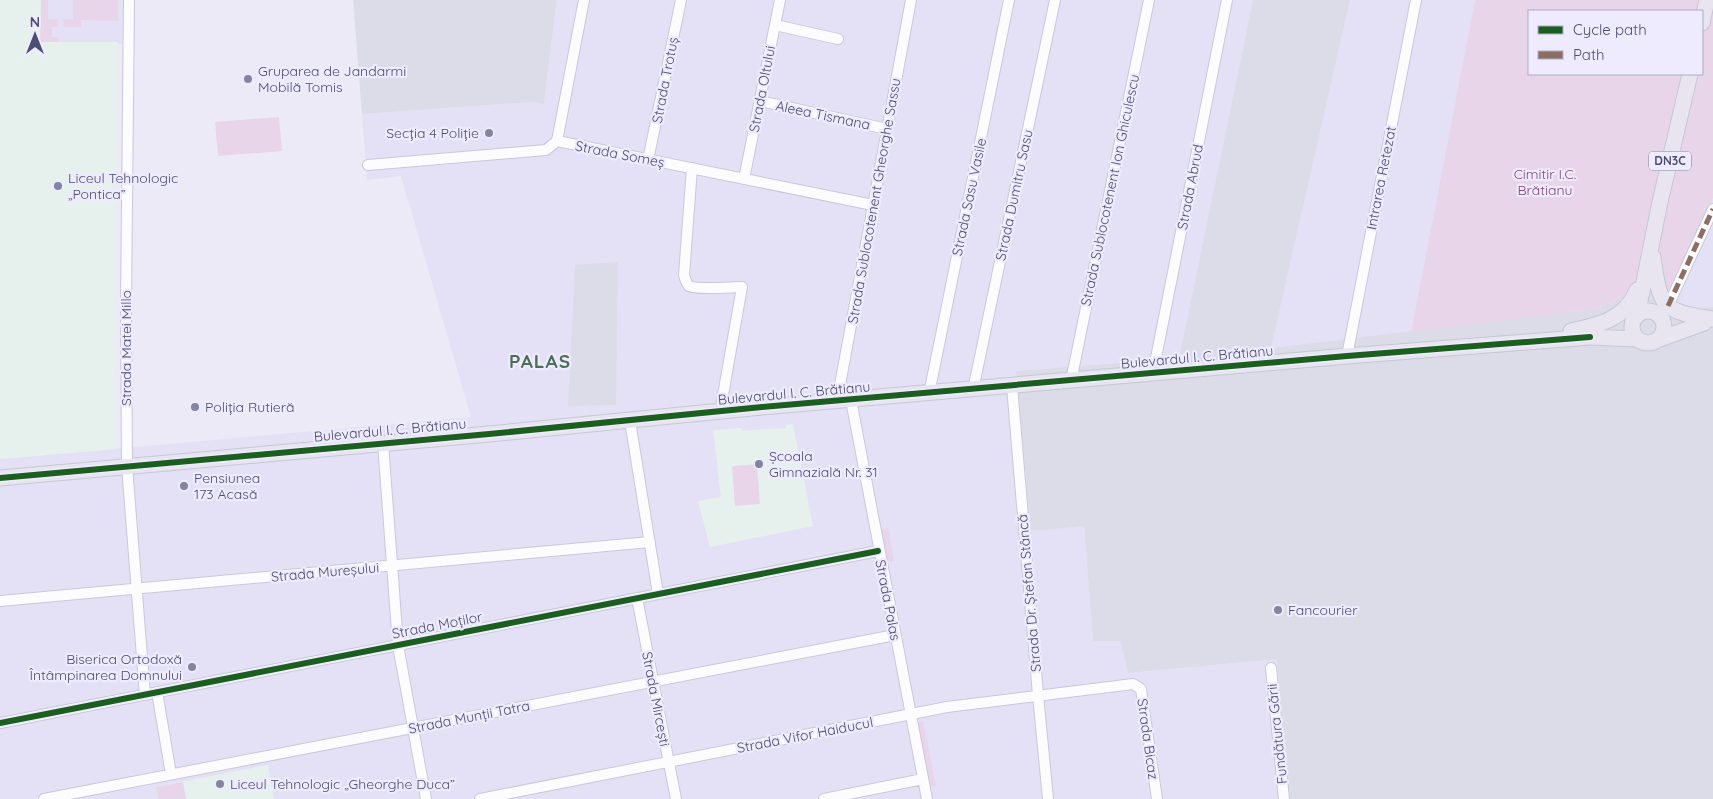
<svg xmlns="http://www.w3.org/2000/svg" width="1713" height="799" font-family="Quicksand,sans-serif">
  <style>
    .residential { fill: #e4e1f7 }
    .industrial { fill: #dcdbe8 }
    .education { fill: #e6f1ed }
    .green { fill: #e9d5ea; fill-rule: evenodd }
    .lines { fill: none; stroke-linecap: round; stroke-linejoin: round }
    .street-casing { stroke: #c9c8d8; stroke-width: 12 }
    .primary-casing { stroke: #c6c7d5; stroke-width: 17 }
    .street { stroke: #fcfcfe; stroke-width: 10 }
    .primary { stroke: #e8e5f1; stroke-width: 15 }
    .quiet { stroke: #8d6e63; stroke-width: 5; stroke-dasharray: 10 5; stroke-linecap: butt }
    .cycleway-casing { stroke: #eeebfe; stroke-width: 9 }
    .cycleway { stroke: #1b5e20; stroke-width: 6 }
    .poi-dot { fill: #8484a0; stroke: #eeebfe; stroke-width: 2 }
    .labels { text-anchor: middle; stroke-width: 4.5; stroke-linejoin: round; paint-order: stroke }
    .shield { fill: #eeebfe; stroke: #7d7c9c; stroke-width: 1 }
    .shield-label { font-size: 12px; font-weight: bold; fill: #4c4d72 }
    .poi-label { font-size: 14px; fill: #4c4d72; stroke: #eeebfe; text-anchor: start }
    .street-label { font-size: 14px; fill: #4c4d72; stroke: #eeebfe }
    .park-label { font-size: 14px; fill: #824a71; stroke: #eeebfe }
    .district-label { font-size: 19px; font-weight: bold; letter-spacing: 1px; fill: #4e6d56; stroke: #eeebfe }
  </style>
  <rect width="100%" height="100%" fill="#eceaf6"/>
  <!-- residential -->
  <path class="residential" d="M 41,0 L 135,0 L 135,44 L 118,44 L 118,42 L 40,42 Z
    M 557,0 L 1253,0 L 1179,358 L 1016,371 L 1031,531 L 1084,525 L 1093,641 L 1120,641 L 1128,673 L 1277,659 L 1289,799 L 0,799 L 0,459 L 471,417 L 401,176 L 367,180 L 362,114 L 533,102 L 544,104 Z
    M 1350,0 L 1475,0 L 1411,332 L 1271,348 Z
    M 1713,198 L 1713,307 L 1681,310 L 1669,301 Z"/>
  <!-- industrial -->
  <path class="industrial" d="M 353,0 L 557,0 L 544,104 L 533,102 L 362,114 Z
    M 1253,0 L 1350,0 L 1271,348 L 1595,309 L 1612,302 L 1621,296 L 1663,294 L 1681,310 L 1713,307 L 1713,799 L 1289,799 L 1277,659 L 1128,673 L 1120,641 L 1093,641 L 1084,526 L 1031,531 L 1016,371 L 1179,358 Z
    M 618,262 L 616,405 L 568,406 L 575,265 Z"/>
  <!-- education -->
  <path class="education" d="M 0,0 L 41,0 L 41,42 L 118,42 L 115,296 L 116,449 L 0,459 Z
    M 793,424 L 813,526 L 710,547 L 698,501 L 721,497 L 713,430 L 741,428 L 742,431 L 786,428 L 786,425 Z
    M 268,765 L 274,799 L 158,799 L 156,787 Z"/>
  <!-- green -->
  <path class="green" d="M 41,0 L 48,0 L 48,19 L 58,19 L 58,27 L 52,27 L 52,37 L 59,37 L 59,42 L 40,42 Z
    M 73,0 L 118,0 L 118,21 L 81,20 L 81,27 L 63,27 L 63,19 L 73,19 Z
    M 1475,0 L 1713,0 L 1713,198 L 1669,301 L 1663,294 L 1621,296 L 1612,302 L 1595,309 L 1411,332 ZM 1529,11 L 1702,11 L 1702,74 L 1529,74 Z
    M 279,117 L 282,151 L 218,156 L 215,122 Z
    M 757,464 L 760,504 L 735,506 L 732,466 Z
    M 888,528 L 894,561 L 887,562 L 881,529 Z
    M 918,722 L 923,722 L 936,786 L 930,787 Z
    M 183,782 L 186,799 L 158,799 L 156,787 Z"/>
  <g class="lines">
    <defs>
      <path id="street" d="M 129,0 L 126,306 L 127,466 L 145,695
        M 775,25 L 838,39
        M 760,101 L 887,129
        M 557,141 L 873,205
        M 557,141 L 584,0
        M 648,160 L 681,0
        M 368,165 L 546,150 L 557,141
        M 692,168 L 684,275 C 685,279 686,283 689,286 C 696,290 732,287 742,287 L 720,412
        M 744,179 L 780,0
        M 1668,306 L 1713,209
        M 1347,356 L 1416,0
        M 1153,373 L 1227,0
        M 1071,381 L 1149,0
        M 1012,386 L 1038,695 L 1048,799
        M 973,390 L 1055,0
        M 929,394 L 1009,0
        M 851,400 L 927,799
        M 837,401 L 911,0
        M 630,421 L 658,594
        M 383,443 L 398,645 L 426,799
        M 637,598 L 676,799
        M 0,601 L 650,542
        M 1271,668 L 1284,799
        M 157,692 L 171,774
        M 0,723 L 878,551
        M 44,799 L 895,635
        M 480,799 L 947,707 L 1133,684 L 1141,689 L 1157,799
        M 824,799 L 923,779"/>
      <path id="primary" d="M 1702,23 L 1707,0
        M 1653,257 C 1660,308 1662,311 1713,319
        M1632 327a16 16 0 1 1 32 0a16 16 0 1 1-32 0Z
        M 1637,316 L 1660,202 L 1690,74
        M 1571,331 C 1599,325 1626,319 1637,290
        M 1660,339 L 1704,323
        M 0,478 L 489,434 L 762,407 L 1347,356 L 1590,337 L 1637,339"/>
    </defs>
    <!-- street casing -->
    <use href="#street" class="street-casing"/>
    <!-- primary casing -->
    <use href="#primary" class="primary-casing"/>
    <!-- street -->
    <use href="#street" class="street"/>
    <!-- primary -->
    <use href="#primary" class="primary"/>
    <!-- quiet -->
    <path class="quiet" d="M 1668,306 L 1713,209"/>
    <defs>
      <path id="cycleway" d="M 0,478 L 489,434 L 762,407 L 1347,356 L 1590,337
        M 0,723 L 878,551"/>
    </defs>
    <!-- cycleway casing -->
    <use href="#cycleway" class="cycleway-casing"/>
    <!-- cycleway -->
    <use href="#cycleway" class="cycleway"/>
  </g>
  <!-- markers -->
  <g class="poi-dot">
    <circle cx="248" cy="79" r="5"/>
    <circle cx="489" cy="133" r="5"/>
    <circle cx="58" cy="186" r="5"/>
    <circle cx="195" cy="407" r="5"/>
    <circle cx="759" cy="464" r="5"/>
    <circle cx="184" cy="486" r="5"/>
    <circle cx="1278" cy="610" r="5"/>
    <circle cx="192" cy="667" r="5"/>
    <circle cx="220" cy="784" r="5"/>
  </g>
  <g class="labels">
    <!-- shield labels -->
    <rect class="shield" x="1649" y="151.5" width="42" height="19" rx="4"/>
    <g class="shield-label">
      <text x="1670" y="165">DN3C</text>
    </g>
    <!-- poi labels -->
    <g class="poi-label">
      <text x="258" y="76">Gruparea de Jandarmi<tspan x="258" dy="16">Mobilă Tomis</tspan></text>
      <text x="479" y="138" text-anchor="end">Secția 4 Poliție</text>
      <text x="68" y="183">Liceul Tehnologic<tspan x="68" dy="16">„Pontica”</tspan></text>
      <text x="205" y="412">Poliția Rutieră</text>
      <text x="769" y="461">Școala<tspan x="769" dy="16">Gimnazială Nr. 31</tspan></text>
      <text x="194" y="483">Pensiunea<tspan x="194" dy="16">173 Acasă</tspan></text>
      <text x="1288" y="615">Fancourier</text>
      <text x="182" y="664" text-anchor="end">Biserica Ortodoxă<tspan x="182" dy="16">Întâmpinarea Domnului</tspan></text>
      <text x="230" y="789">Liceul Tehnologic „Gheorghe Duca”</text>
    </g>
    <!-- street labels -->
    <g class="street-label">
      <text transform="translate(665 80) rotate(-79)" y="5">Strada Trotuș</text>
      <text transform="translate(762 89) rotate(-79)" y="5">Strada Oltului</text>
      <text transform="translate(823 115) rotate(12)" y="5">Aleea Tismana</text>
      <text transform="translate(620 154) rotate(11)" y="5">Strada Someș</text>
      <text transform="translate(1381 178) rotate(-79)" y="5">Intrarea Retezat</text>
      <text transform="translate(1190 187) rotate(-79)" y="5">Strada Abrud</text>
      <text transform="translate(1110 190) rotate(-78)" y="5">Strada Sublocotenent Ion Ghiculescu</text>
      <text transform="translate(1014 195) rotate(-78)" y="5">Strada Dumitru Sasu</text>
      <text transform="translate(969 197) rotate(-78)" y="5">Strada Sasu Vasile</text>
      <text transform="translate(874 201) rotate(-80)" y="5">Strada Sublocotenent Gheorghe Sassu</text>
      <text transform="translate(126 348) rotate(-90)" y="5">Strada Matei Millo</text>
      <text transform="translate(1197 357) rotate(-5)" y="5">Bulevardul I. C. Brătianu</text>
      <text transform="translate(794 393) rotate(-5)" y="5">Bulevardul I. C. Brătianu</text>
      <text transform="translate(390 430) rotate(-5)" y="5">Bulevardul I. C. Brătianu</text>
      <text transform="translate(325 572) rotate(-5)" y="5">Strada Mureșului</text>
      <text transform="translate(1029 593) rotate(-95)" y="5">Strada Dr. Ștefan Stâncă</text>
      <text transform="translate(888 600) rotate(79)" y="5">Strada Palas</text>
      <text transform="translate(437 625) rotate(-11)" y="5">Strada Moților</text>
      <text transform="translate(656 699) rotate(79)" y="5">Strada Mircești</text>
      <text transform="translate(469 717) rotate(-11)" y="5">Strada Munții Tatra</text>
      <text transform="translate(1277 734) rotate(-96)" y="5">Fundătura Gării</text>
      <text transform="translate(805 735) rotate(-11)" y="5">Strada Vifor Haiducul</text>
      <text transform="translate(1148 739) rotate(82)" y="5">Strada Bicaz</text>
    </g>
    <!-- park labels -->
    <g class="park-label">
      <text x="1545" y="179">Cimitir I.C.<tspan x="1545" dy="16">Brătianu</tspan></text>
    </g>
    <!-- district labels -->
    <g class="district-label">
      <text x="540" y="368">PALAS</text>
    </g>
  </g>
  <!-- legend -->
  <rect x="1528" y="10" width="175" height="65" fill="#eeebfe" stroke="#adacc6"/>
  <rect x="1538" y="26" width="25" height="8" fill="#1b5e20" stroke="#adacc6"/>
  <text x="1573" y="35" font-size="15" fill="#4c4d72">Cycle path</text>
  <rect x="1538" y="51" width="25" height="8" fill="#8d6e63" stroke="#adacc6"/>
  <text x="1573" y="60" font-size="15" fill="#4c4d72">Path</text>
  <!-- north arrow -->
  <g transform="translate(35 35)" stroke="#eeebfe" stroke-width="4" paint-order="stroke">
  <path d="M0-4L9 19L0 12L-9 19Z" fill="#4c4d72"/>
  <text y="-8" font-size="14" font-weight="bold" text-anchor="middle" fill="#4c4d72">N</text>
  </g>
</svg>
